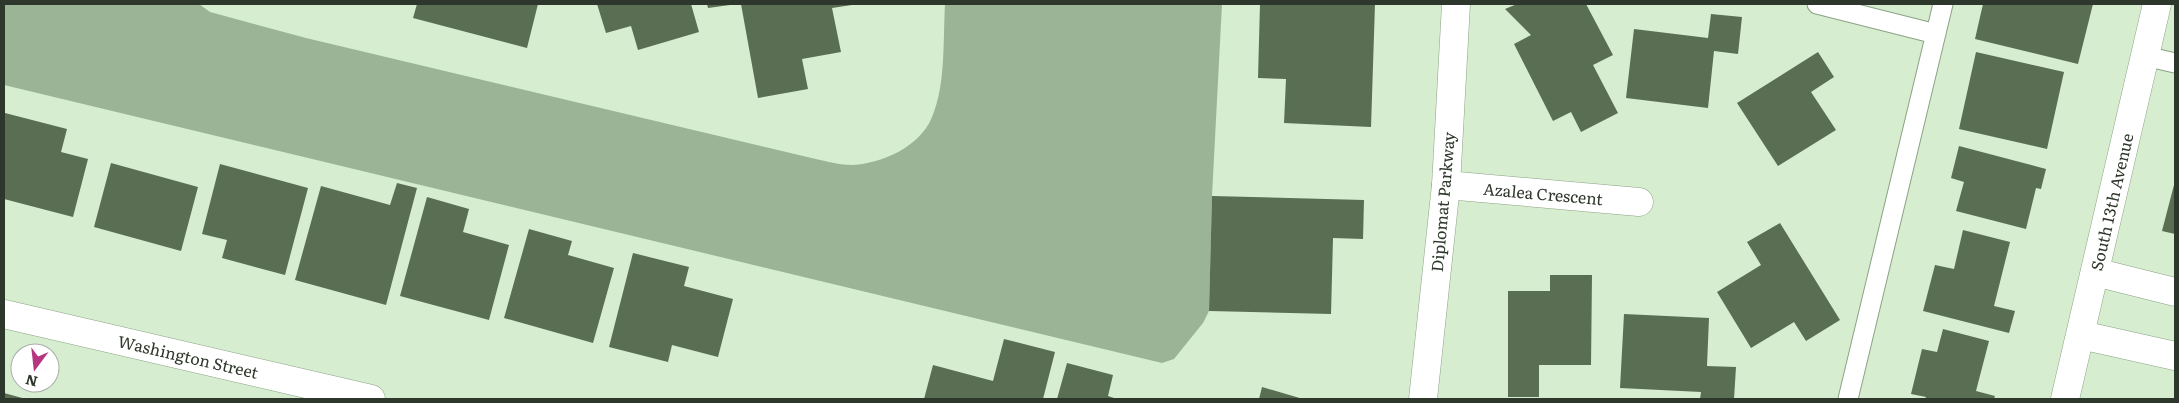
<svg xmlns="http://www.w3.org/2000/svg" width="2179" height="403" font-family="Literata,serif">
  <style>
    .water { fill: #9cb496 }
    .building { fill: #5a6e54 }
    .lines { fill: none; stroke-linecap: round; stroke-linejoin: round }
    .lane-casing { stroke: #8ca286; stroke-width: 21 }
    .street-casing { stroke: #8ca286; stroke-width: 29 }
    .secondary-casing { stroke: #8ca286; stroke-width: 29 }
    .lane { stroke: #fff; stroke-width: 19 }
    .street { stroke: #fff; stroke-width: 28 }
    .secondary { stroke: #fff; stroke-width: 28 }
    .labels { text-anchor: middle; stroke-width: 5; stroke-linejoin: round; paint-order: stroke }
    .street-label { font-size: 16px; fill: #2e372b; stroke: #fff }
  </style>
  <rect width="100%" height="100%" fill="#d6edcf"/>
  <!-- water -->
  <path class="water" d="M 4,4 L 199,4 L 210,12 L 306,38 L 820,160 C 830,162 841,165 851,165 C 881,164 920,147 932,117 C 946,85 943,38 945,4 L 1222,4 L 1212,196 L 1209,311 L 1203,323 L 1174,359 L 1162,363 L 4,85 Z"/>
  <!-- building -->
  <path class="building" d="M 417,4 L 538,4 L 527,48 L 413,18 Z
    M 597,4 L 691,4 L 699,32 L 638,50 L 631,26 L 606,33 Z
    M 707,4 L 730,4 L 730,5 L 708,8 Z
    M 741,4 L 852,4 L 852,5 L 832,8 L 841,52 L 802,59 L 808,89 L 758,98 Z
    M 1260,4 L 1375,4 L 1371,127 L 1284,123 L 1286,79 L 1258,78 Z
    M 1517,4 L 1586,4 L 1613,55 L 1593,65 L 1618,113 L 1581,132 L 1571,112 L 1553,121 L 1514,44 L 1531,35 L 1505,9 Z
    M 1983,4 L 2093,4 L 2078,64 L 1975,39 Z
    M 1711,14 L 1742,17 L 1738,54 L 1714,51 L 1708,108 L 1626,98 L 1634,29 L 1708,38 Z
    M 1818,52 L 1834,77 L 1811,92 L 1836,130 L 1778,166 L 1737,103 Z
    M 1976,52 L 2064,72 L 2047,149 L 1959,129 Z
    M 5,113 L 67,129 L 61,152 L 88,159 L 73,217 L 4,199 Z
    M 1959,146 L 2046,169 L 2041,189 L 2036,188 L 2026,229 L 1956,211 L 1964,182 L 1951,178 Z
    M 111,163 L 198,187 L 181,251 L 94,227 Z
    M 220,164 L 308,188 L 285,275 L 222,258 L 227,240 L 202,234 Z
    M 2175,181 L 2175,234 L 2162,231 Z
    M 397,183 L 417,188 L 386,305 L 295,280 L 321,186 L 390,205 Z
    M 1212,196 L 1364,200 L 1363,239 L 1333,238 L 1331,314 L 1209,311 Z
    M 427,197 L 469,209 L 463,232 L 509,245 L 489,320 L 400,296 Z
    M 1780,223 L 1840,320 L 1806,341 L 1794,322 L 1751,348 L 1717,292 L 1761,265 L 1747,242 Z
    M 529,229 L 572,241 L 568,255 L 614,268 L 593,343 L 504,318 Z
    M 1963,230 L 2010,242 L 1994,306 L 2015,311 L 2009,333 L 1923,311 L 1935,265 L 1954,269 Z
    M 633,253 L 689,267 L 684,286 L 733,299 L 718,357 L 672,345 L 668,362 L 609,347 Z
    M 1550,275 L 1592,275 L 1591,365 L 1539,365 L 1539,397 L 1508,397 L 1508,291 L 1550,291 Z
    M 1624,314 L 1709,318 L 1707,366 L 1736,367 L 1734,399 L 1700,399 L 1701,392 L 1620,388 Z
    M 1943,329 L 1989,341 L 1976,391 L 1995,396 L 1994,399 L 1925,399 L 1926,397 L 1911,394 L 1922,349 L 1937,352 Z
    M 1004,339 L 1055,352 L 1043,399 L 924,399 L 933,365 L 993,381 Z
    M 1067,363 L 1113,375 L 1108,396 L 1117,399 L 1057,399 Z
    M 1262,387 L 1303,399 L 1259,399 Z
    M 4,393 L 26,399 L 4,399 Z"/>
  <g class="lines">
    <defs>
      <path id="lane" d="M 1817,4 L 1936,34
        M 2145,56 L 2175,63
        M 1848,399 L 1943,4"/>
      <path id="street" d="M 1446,185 L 1639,202
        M 2095,272 L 2175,292
        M 4,314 L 371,399
        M 2081,335 L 2175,356
        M 2065,399 L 2157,4"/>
      <path id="secondary" d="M 1423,399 L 1446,185 L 1456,4"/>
    </defs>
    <!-- lane casing -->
    <use href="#lane" class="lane-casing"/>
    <!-- street casing -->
    <use href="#street" class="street-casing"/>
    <!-- secondary casing -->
    <use href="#secondary" class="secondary-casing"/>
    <!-- lane -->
    <use href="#lane" class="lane"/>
    <!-- street -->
    <use href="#street" class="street"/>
    <!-- secondary -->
    <use href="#secondary" class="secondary"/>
  </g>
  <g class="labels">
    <!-- street labels -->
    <g class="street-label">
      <text transform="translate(1543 194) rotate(5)" y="6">Azalea Crescent</text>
      <text transform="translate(1443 202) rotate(-85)" y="6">Diplomat Parkway</text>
      <text transform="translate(2112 202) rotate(-77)" y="6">South 13th Avenue</text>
      <text transform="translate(188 357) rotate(13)" y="6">Washington Street</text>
    </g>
  </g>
  <!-- border -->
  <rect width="2179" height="403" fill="none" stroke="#2e372b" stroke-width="10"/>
  <!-- north arrow -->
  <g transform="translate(35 368) rotate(195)"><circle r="24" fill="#ffffff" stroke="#abafaa"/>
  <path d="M0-4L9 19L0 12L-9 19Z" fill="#b63581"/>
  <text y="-8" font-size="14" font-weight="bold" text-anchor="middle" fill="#2e372b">N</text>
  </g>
</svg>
